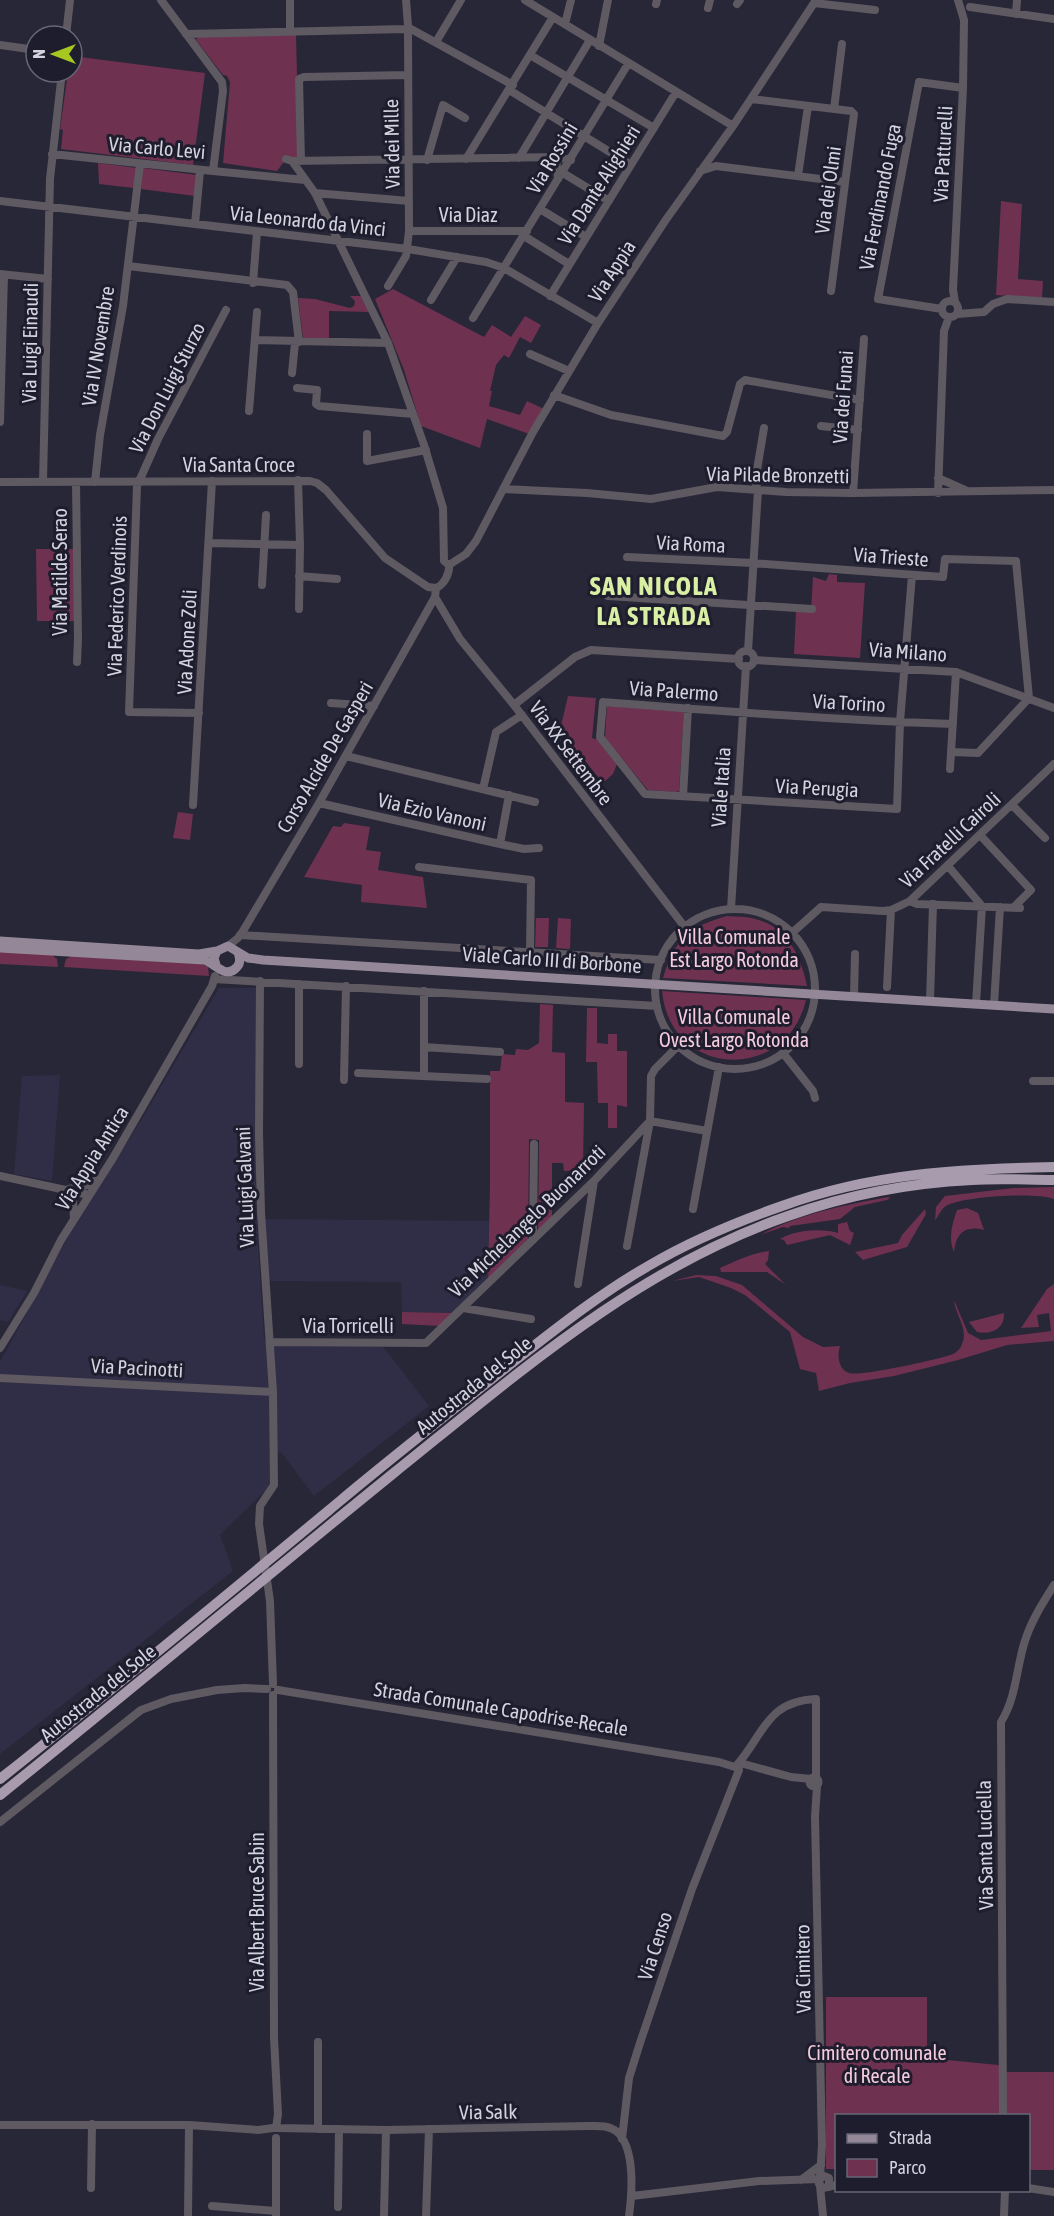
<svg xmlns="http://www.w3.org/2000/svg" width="1054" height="2216" font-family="'Asap Condensed',sans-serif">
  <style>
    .built { fill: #2f2e46 }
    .green { fill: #6f3150 }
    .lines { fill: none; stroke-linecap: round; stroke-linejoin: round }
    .minor { stroke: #5f5961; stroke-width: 8 }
    .major { stroke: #948898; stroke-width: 9 }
    .highway { stroke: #a99bae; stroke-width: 10 }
    .labels { text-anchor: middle; stroke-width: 6; stroke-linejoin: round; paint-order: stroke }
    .street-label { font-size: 20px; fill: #d3d3df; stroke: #1e1d2e }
    .park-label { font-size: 20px; fill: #f5ccdd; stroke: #1e1d2e }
    .district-label { font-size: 26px; font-weight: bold; letter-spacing: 1.5px; fill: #d9efa4; stroke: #1e1d2e }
  </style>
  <rect width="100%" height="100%" fill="#272738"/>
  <!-- built -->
  <path class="built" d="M 219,988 L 256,988 L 256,1213 L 264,1339 L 378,1340 L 429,1406 L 314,1496 L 281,1452 L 277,1453 L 277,1485 L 264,1492 L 220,1535 L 233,1571 L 0,1754 L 0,1362 L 68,1237 L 146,1112 Z
    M 60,1075 L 52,1181 L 14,1174 L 22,1076 Z
    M 264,1219 L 489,1221 L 488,1279 L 453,1313 L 402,1312 L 401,1282 L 267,1281 Z
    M 0,1285 L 27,1291 L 8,1322 L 0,1320 Z"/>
  <!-- green -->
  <path class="green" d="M 296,35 L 299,158 L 286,159 L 277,171 L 223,163 L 230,82 L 227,76 L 223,75 L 196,40 L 198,36 Z
    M 72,56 L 205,73 L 193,165 L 61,149 L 63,130 L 60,129 L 68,72 L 72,72 Z
    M 98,163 L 137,168 L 134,188 L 99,184 Z
    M 143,168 L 197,175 L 195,196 L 141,189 Z
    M 1001,201 L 1022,204 L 1018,279 L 1043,281 L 1042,298 L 996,295 Z
    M 393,289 L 484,337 L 492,325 L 511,337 L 525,316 L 541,325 L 531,343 L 520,337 L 509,358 L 504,355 L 496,365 L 490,391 L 492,391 L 489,406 L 520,415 L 527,401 L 544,409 L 529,434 L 487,419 L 480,448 L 421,426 L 404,370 L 375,299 Z
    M 350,296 L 361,296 L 369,312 L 329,311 L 329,339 L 303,338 L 298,298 L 315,299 L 350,308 L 354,306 L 355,301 Z
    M 36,549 L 76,549 L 77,621 L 37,621 Z
    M 829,574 L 837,575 L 837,582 L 865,583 L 860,658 L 794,654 L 796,611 L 811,612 L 813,577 L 826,581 Z
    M 568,696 L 596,698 L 592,738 L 599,740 L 617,764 L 613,774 L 603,783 L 560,730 Z
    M 607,706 L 684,712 L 679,791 L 676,792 L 648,790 L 605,738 Z
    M 178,812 L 193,814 L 190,840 L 173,838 Z
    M 344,823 L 370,827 L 366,850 L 381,852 L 378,870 L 423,877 L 427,908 L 361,902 L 362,885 L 304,877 L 333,826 L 341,827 Z
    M 727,916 C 734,917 743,916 751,918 C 786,925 800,953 807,986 L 663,978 C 675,939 688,927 727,916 Z
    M 536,918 L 549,918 L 548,947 L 535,947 Z
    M 558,918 L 571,919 L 570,949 L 556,948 Z
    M 0,951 L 52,955 L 57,959 L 58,967 L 0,964 Z
    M 72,956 L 202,964 L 208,967 L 209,976 L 64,967 L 66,959 Z
    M 662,991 L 806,1000 C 786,1084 670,1078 662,991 Z
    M 540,1004 L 553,1005 L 552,1052 L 565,1053 L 565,1102 L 584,1103 L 583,1170 L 564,1171 L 563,1163 L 552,1163 L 552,1219 L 538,1231 L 539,1140 L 529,1139 L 528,1241 L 488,1279 L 490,1184 L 490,1071 L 500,1071 L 502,1054 L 515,1055 L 516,1049 L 528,1050 L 539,1043 Z
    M 587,1008 L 597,1008 L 597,1043 L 608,1044 L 608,1034 L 617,1034 L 617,1051 L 627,1051 L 627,1107 L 617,1105 L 617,1128 L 608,1128 L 608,1103 L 598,1103 L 597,1062 L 586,1062 Z
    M 1054,1187 L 1054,1199 C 1037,1192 962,1196 946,1206 C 940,1210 939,1216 935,1220 L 936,1207 L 945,1196 L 1013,1188 Z
    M 888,1197 L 890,1198 L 887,1200 L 855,1207 L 840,1219 L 790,1226 L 789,1228 L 783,1227 L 760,1235 C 799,1214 845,1205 888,1197 Z
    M 967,1208 L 978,1213 L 984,1230 C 965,1225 956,1233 954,1252 C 948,1238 952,1224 957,1210 Z
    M 925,1209 L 926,1214 L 907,1247 L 863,1260 L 855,1252 L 898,1243 L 902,1235 Z
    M 847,1222 L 850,1231 L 854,1233 L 850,1245 L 830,1235 L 787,1245 L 784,1240 L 780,1239 C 794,1230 822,1228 838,1233 L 838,1224 Z
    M 769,1251 L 768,1260 L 765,1264 L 786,1285 L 767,1272 L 721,1272 L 720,1268 C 736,1261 752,1253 769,1251 Z
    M 696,1275 L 716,1276 L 742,1285 L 803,1337 L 823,1347 L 840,1346 C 837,1355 838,1369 849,1373 C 859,1377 941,1359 953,1354 C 957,1352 961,1348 962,1344 C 969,1329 955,1315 954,1300 L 968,1333 L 981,1340 L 1051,1331 L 1049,1313 L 1037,1315 L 1039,1327 L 1021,1328 L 1047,1289 L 1054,1284 L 1054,1341 L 1007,1345 L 958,1360 L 894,1376 L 850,1383 L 819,1391 L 816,1373 L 800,1369 L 790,1332 L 745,1295 L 731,1288 L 699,1277 L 672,1281 Z
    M 402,1312 L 453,1313 L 440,1326 L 402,1324 Z
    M 1004,1313 C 1005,1329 991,1335 977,1332 L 969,1322 Z
    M 826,1997 L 927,1997 L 927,2058 L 998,2065 L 1006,2072 L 1054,2072 L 1054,2170 L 1029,2170 L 1028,2116 L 836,2116 L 836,2169 L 826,2169 Z"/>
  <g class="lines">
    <!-- minor -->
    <path class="minor" d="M 290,0 L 290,31
      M 406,0 L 408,26
      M 525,0 L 733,126
      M 814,3 L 875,10
      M 656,4 L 657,0
      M 737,4 L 740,0
      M 970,7 L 1054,19
      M 708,8 L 710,0
      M 1016,14 L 1017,0
      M 565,24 L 571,0
      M 411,29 L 513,85
      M 186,34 L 405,29
      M 66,36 L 70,0
      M 436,42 L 461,0
      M 0,45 L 36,50
      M 599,46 L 608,0
      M 530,55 L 654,128
      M 509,90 L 631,165
      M 751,99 L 851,111 L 854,114 L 831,291
      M 834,109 L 842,44
      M 52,154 L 213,171 L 223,91 L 222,82 L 161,0
      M 556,157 L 558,179
      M 519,158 L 590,40
      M 286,159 L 292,161 L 556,157 L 571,160
      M 466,159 L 553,17
      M 427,160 L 443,105 L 465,118
      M 292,161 L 315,193 L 388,343 L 424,445 L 443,508 L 444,561 L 449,565
      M 301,161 L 299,79 L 304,77 L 407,75
      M 213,171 L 305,180
      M 700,171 L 716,166 L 845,182
      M 563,173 L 609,201
      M 798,176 L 808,106
      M 315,193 L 409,201
      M 0,201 L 408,249 L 486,262 L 504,268 L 598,323
      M 540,209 L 586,237
      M 195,224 L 200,171
      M 409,231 L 527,231
      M 524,236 L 569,264
      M 128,266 L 287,285 L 293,292 L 299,342
      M 0,274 L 48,279
      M 253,283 L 257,232
      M 388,286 L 406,256 L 409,231 L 408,32
      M 550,296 L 676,92
      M 431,300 L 457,257
      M942 309a8 8 0 1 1 16 0a8 8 0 1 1-16 0Z
      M 955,302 L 953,290 L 963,88 L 964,20 L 958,0
      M 942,309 L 878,299 L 919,82 L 963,88
      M 957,314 L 984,312 L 993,304 L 1007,299 L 1054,302
      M 473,318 L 628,64
      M 255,340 L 388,343
      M 530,354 L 569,371
      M 292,373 L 295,343
      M 297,388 L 317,390 L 316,404 L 319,406 L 413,414
      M 554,395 L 611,415 L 723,436 L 727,432 L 740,384 L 745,380 L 860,400
      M 249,411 L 257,312
      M 0,422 L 4,275
      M 821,426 L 858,430
      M 367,434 L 367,461 L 426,450
      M 938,478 L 965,490
      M 298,480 L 300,545 L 299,609
      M 0,482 L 310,481 L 317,483 L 326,490 L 385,558 L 428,587 L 436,588
      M 43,482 L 50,179 L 62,72
      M 76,482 L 78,639 L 77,662
      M 95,482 L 100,435 L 123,306 L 140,164
      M 503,489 L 587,493 L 651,499 L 717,487 L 786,492 L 853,493 L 1054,490
      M 853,493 L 864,339
      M 938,493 L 944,331 L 949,317
      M 209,543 L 300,545
      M 627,557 L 753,563 L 943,577 L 945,559 L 1016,561 L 1029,698 L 978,753 L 951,752
      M 449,565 L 466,554 L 476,541 L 533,432 L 598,323 L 665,221 L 733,126 L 816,0
      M 912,575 L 900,722 L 897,809 L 645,794 L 600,737 L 603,702 C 720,711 836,720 953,724
      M 299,576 L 337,579
      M 262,585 L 266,515
      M 436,588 C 444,585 450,573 449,565
      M 608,596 L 812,609
      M 435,597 L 460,639 L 514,705 L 684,926
      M 748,651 L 758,490 L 755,482 L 764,428
      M738 659a8 8 0 1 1 16 0a8 8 0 1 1-16 0Z
      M 754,660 L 956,672 L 1054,708
      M 331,703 L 374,706
      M 514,705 L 575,657 L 591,650 L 739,659
      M 199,713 L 129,712 L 137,486 L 158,439 L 226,310
      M 346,756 L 535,802
      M 950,769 L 956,672
      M 483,789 L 496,732 L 522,715
      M 683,796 L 688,708
      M 319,803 L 500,844 L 524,849 L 539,848
      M 193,805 L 212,481
      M 1012,805 L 1045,838
      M 980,835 L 1031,890 L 1014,907
      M 500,844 L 509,795
      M 948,866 L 982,906 L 976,1004
      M 419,867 L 531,880 L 530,952
      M 910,901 L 917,904 L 1020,908
      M 731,909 L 746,666
      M655 989a80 80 0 1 1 160 0a80 80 0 1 1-160 0Z
      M 792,933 L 821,907 L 883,911 L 891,910 L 910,901 L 1054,764
      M 240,935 L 661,960
      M 228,946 L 238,938 L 243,931 L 319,803 L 435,597 L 436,588
      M 214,979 L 657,1006
      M 260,981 L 259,1134 L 261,1212 L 273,1392 L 274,1485 L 260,1506 L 259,1524 L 270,1601 L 273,1684
      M 887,987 L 891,910
      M 854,996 L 855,954
      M 930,1001 L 933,904
      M 994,1005 L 1000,907
      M 424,1047 L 500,1052
      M 783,1053 L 813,1091 L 815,1098
      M 299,1064 L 299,984
      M 358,1073 L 487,1079
      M 424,1076 L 424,991
      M 344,1080 L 346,986
      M 1033,1081 L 1054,1081
      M 0,1176 L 89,1195
      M 69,1189 L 88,1185 L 97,1180
      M 64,1190 L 73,1201 L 74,1219
      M 693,1209 L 719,1067
      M 533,1240 L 534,1144
      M 627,1246 L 650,1121 L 651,1076 L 655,1069 L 679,1045
      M 578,1284 L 594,1181
      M 463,1308 L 531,1319
      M 270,1342 L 426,1343 L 594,1181 L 650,1121 L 707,1131
      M 0,1348 L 34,1293 L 61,1240 L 113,1158 L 212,986 L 215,976
      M 0,1378 L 273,1392
      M 278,1690 L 719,1762 L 738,1768
      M 273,1695 L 274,2038 L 278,2114 L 276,2128
      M 744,1764 L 791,1777 L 811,1779
      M809.5 1782a4.5 4.5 0 1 1 9 0a4.5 4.5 0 1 1-9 0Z
      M 817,1786 L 815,1817 L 822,2145 L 820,2178
      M 0,1822 L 141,1710 L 171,1699 L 217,1690 L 245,1688 L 267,1689
      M 318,2042 L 318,2129
      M 1003,2116 L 1001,1722 C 1016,1698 1016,1671 1024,1644 C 1030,1623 1042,1604 1054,1585
      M 0,2125 L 189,2125 L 258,2130 L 273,2128
      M 278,2128 L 386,2130 L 589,2126 C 598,2126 608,2125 616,2131 C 636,2147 632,2194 629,2216
      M 622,2139 L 629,2078 L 640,2043 L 692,1889 L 739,1770 L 737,1765 C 764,1734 767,1701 816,1699 L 816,1779
      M 801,2180 L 821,2165
      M 820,2186 L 823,2216
      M 829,2187 L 829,2178 L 824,2176 L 820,2178 L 819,2184 L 823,2188 L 836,2185
      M 91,2188 L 92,2124
      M 1028,2188 L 1054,2192
      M 632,2196 L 759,2181 L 819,2179
      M 212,2206 L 276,2211
      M 338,2207 L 339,2129
      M 188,2216 L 189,2125
      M 276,2216 L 276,2138
      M 384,2216 L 386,2130
      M 426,2216 L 429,2129
      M 1004,2216 L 1005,2190"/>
    <!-- major -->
    <path class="major" d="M 0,941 L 199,954 L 217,951
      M 0,948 L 204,960 C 215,963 226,980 237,967 C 241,963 240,958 238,952
      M 216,965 L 214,958 L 217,951 L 228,946 L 248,958 L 263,960 L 1054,1009"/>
    <!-- highway -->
    <path class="highway" d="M 0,1779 C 115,1688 228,1594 340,1501 C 395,1455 451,1411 507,1367 C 553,1331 599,1294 650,1265 C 689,1242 739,1221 782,1206 C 872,1173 959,1169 1054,1167
      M 0,1795 C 133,1688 263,1579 395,1472 C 517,1374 637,1268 788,1216 C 847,1195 909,1183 972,1180 C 999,1178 1027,1180 1054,1180"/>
  </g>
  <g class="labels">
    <!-- street labels -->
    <g class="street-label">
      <text transform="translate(392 144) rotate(-91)" y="7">Via dei Mille</text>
      <text transform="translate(157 148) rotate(5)" y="7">Via Carlo Levi</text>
      <text transform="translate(943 154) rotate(-87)" y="7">Via Patturelli</text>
      <text transform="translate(552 158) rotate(-59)" y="7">Via Rossini</text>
      <text transform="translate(599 185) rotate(-58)" y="7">Via Dante Alighieri</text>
      <text transform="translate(828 190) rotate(-82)" y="7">Via dei Olmi</text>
      <text transform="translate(880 197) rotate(-79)" y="7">Via Ferdinando Fuga</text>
      <text x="468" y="222">Via Diaz</text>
      <text transform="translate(308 221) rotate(6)" y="7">Via Leonardo da Vinci</text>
      <text transform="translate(612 271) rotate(-57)" y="7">Via Appia</text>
      <text transform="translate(30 343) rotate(-89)" y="7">Via Luigi Einaudi</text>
      <text transform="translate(98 346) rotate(-81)" y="7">Via IV Novembre</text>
      <text transform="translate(167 388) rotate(-63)" y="7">Via Don Luigi Sturzo</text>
      <text transform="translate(843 397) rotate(-86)" y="7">Via dei Funai</text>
      <text x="239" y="472">Via Santa Croce</text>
      <text transform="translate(778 475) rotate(1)" y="7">Via Pilade Bronzetti</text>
      <text transform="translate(691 544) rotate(3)" y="7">Via Roma</text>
      <text transform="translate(891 557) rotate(4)" y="7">Via Trieste</text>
      <text transform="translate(60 572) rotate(-90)" y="7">Via Matilde Serao</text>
      <text transform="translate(117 596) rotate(-88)" y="7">Via Federico Verdinois</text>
      <text transform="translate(187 642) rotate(-87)" y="7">Via Adone Zoli</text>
      <text transform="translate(908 652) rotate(4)" y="7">Via Milano</text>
      <text transform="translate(674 691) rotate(4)" y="7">Via Palermo</text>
      <text transform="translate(849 703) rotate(3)" y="7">Via Torino</text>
      <text transform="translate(571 753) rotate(53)" y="7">Via XX Settembre</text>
      <text transform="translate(325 757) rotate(-60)" y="7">Corso Alcide De Gasperi</text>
      <text transform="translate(721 787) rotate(-86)" y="7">Viale Italia</text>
      <text transform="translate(817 788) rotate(3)" y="7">Via Perugia</text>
      <text transform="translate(432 812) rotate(13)" y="7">Via Ezio Vanoni</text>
      <text transform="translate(950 840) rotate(-43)" y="7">Via Fratelli Cairoli</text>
      <text transform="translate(552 960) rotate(4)" y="7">Viale Carlo III di Borbone</text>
      <text transform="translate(92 1158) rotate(-58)" y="7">Via Appia Antica</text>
      <text transform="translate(245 1187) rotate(-92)" y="7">Via Luigi Galvani</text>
      <text transform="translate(527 1221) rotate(-44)" y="7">Via Michelangelo Buonarroti</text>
      <text x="348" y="1333">Via Torricelli</text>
      <text transform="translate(137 1368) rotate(3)" y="7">Via Pacinotti</text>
      <text transform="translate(474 1385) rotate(-39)" y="7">Autostrada del Sole</text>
      <text transform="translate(98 1693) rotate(-39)" y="7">Autostrada del Sole</text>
      <text transform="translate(501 1709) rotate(9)" y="7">Strada Comunale Capodrise-Recale</text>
      <text transform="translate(985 1845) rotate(-91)" y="7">Via Santa Luciella</text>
      <text transform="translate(257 1912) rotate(-90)" y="7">Via Albert Bruce Sabin</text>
      <text transform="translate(655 1946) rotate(-72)" y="7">Via Censo</text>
      <text transform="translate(803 1969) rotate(-91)" y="7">Via Cimitero</text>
      <text transform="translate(488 2112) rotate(-1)" y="7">Via Salk</text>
    </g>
    <!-- park labels -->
    <g class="park-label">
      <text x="734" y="944">Villa Comunale<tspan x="734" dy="23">Est Largo Rotonda</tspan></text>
      <text x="734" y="1024">Villa Comunale<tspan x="734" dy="23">Ovest Largo Rotonda</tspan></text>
      <text x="877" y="2060">Cimitero comunale<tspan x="877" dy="23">di Recale</tspan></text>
    </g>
    <!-- district labels -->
    <g class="district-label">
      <text x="654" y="595">SAN NICOLA<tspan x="654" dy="30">LA STRADA</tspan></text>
    </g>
  </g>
  <!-- legend -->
  <rect x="835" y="2114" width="195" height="78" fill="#1e1d2e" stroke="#666675" stroke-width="1.5"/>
  <rect x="847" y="2134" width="30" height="9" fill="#948898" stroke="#666675" stroke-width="1.5"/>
  <text x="889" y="2144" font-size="18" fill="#d3d3df">Strada</text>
  <rect x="847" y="2159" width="30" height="18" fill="#6f3150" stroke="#666675" stroke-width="1.5"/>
  <text x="889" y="2174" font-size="18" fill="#d3d3df">Parco</text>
  <!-- north arrow -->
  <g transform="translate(54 54) rotate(270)"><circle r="28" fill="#1e1d2e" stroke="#666675" stroke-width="1.5"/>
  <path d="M0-4.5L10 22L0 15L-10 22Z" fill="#a6c821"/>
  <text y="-9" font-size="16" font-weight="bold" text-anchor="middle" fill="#d3d3df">N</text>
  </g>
</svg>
